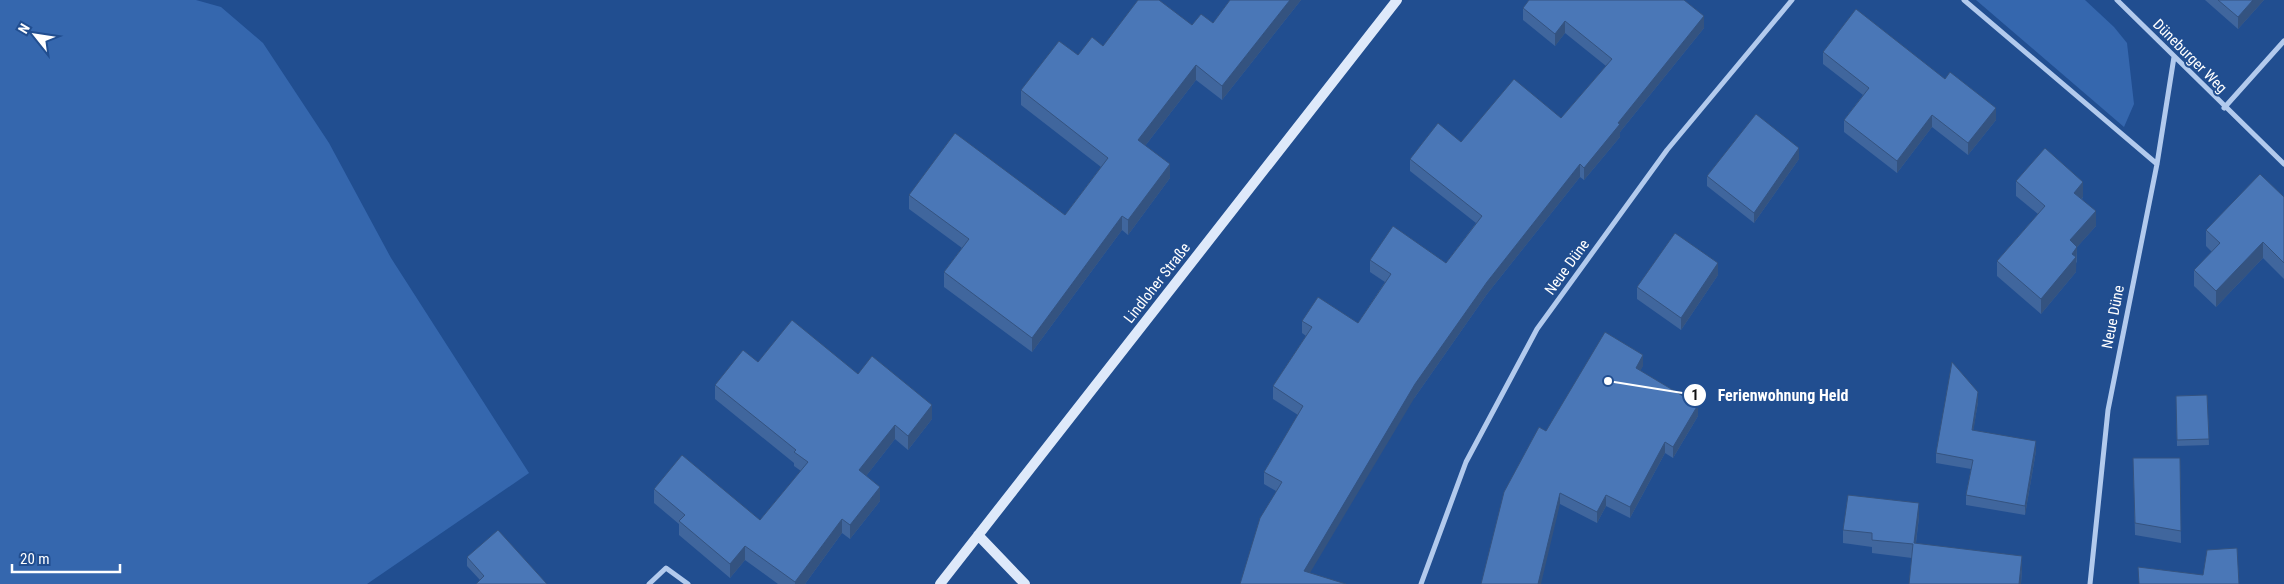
<svg xmlns="http://www.w3.org/2000/svg" width="2284" height="584" font-family="'Roboto Condensed',sans-serif">
  <style>
    .green { fill: #3567ae }
    .lines { fill: none; stroke-linecap: round; stroke-linejoin: round }
    .street { stroke: #b2caed; stroke-width: 5 }
    .secondary { stroke: #dee9fa; stroke-width: 10 }
    .wall { fill: #40669d }
    .shaded-wall { fill: #345380 }
    .building { fill: #4a77b7; stroke: #345380 }
    .labels { text-anchor: middle; stroke-width: 4; stroke-linejoin: round; paint-order: stroke }
    .street-label { font-size: 15px; fill: #fff; stroke: #214e90 }
    .leader { fill: none; stroke: #fff; stroke-width: 2 }
    .callout-dot { fill: #fff; stroke: #214e90; stroke-width: 2 }
    .mark-label { font-size: 15px; text-anchor: middle; font-weight: bold; fill: #111 }
    .callout-label { font-size: 16px; text-anchor: middle; font-weight: bold; fill: #fff; stroke: #214e90; stroke-width: 4; stroke-linejoin: round; paint-order: stroke }
  </style>
  <rect width="100%" height="100%" fill="#214e90"/>
  <!-- green -->
  <path class="green" d="M 0,0 L 196,0 L 221,7 L 263,43 L 329,143 L 391,258 L 529,473 L 367,584 L 0,584 Z
    M 1976,0 L 2085,0 L 2114,27 L 2127,43 L 2134,104 L 2124,127 Z"/>
  <g class="lines">
    <!-- street -->
    <path class="street" d="M 1964,0 L 2157,164
      M 2117,0 L 2284,164
      M 2224,108 L 2284,41
      M 649,584 L 666,568 L 688,584
      M 1421,584 L 1466,462 L 1537,329 L 1667,150 L 1792,0
      M 2090,584 L 2108,410 L 2157,164 L 2174,57"/>
    <!-- secondary -->
    <path class="secondary" d="M 978,535 L 1025,584
      M 940,584 L 1397,0"/>
  </g>
  <!-- wall -->
  <path class="wall" d="M 1230,0 L 1301,0 L 1222,100 L 1196,80 L 1145,146 L 1170,178 L 1128,235 L 1122,230 L 1032,352 L 944,287 L 944,272 L 962,248 L 909,209 L 909,195 L 1065,215 L 1101,167 L 1021,105 L 1021,90 L 1078,55 L 1103,46 L 1192,25 L 1213,23 Z
    M 2205,0 L 2264,0 L 2238,29 Z
    M 1523,8 L 1704,28 L 1620,132 L 1620,137 L 1584,180 L 1580,177 L 1487,294 L 1415,397 L 1240,584 L 1276,491 L 1264,484 L 1264,472 L 1298,415 L 1273,399 L 1273,386 L 1306,336 L 1302,333 L 1302,321 L 1358,323 L 1385,282 L 1370,272 L 1370,260 L 1446,263 L 1476,223 L 1410,171 L 1410,159 L 1461,142 L 1561,118 L 1606,66 L 1565,33 L 1555,46 L 1523,20 Z
    M 1823,52 L 1996,120 L 1968,155 L 1932,127 L 1897,173 L 1844,132 L 1844,120 L 1863,95 L 1823,64 Z
    M 1799,159 L 1754,223 L 1707,186 L 1707,176 Z
    M 2016,181 L 2083,197 L 2082,199 L 2096,226 L 2077,247 L 2077,262 L 2076,263 L 2076,272 L 2041,314 L 1997,276 L 1997,261 L 2038,214 L 2016,196 Z
    M 2284,197 L 2284,279 L 2263,258 L 2216,307 L 2194,286 L 2194,270 L 2212,252 L 2206,246 L 2206,230 Z
    M 1718,275 L 1681,330 L 1637,299 L 1637,287 Z
    M 758,362 L 858,374 L 932,419 L 908,450 L 895,439 L 866,476 L 880,501 L 850,539 L 842,533 L 805,584 L 778,584 L 745,560 L 730,578 L 679,535 L 679,524 L 654,503 L 654,489 L 760,520 L 801,471 L 794,466 L 794,463 L 715,399 L 715,385 Z
    M 1643,366 L 1640,370 L 1698,416 L 1673,458 L 1665,453 L 1630,518 L 1606,506 L 1597,523 L 1560,504 L 1546,431 Z
    M 2207,395 L 2209,445 L 2177,446 L 2176,396 Z
    M 1978,402 L 1973,431 L 2036,451 L 2025,515 L 1966,505 L 1966,495 L 1971,469 L 1936,463 L 1936,453 Z
    M 2133,458 L 2180,458 L 2181,543 L 2135,535 Z
    M 1919,517 L 1916,543 L 2022,569 L 2021,584 L 1909,584 L 1912,558 L 1872,553 L 1872,547 L 1843,543 L 1843,530 Z
    M 467,557 L 547,584 L 480,580 L 467,566 Z"/>
  <!-- shaded-wall -->
  <path class="shaded-wall" d="M 1290,0 L 1301,0 L 1222,100 L 1222,86 Z
    M 2253,0 L 2264,0 L 2238,29 L 2238,17 Z
    M 1704,16 L 1704,28 L 1620,132 L 1620,137 L 1584,180 L 1584,168 L 1618,123 Z
    M 1565,21 L 1565,33 L 1555,46 L 1555,34 Z
    M 1196,65 L 1196,80 L 1138,155 L 1138,140 Z
    M 1996,108 L 1996,120 L 1968,155 L 1968,143 Z
    M 1932,115 L 1932,127 L 1897,173 L 1897,161 Z
    M 1799,148 L 1799,159 L 1754,223 L 1754,213 Z
    M 1170,164 L 1170,178 L 1128,235 L 1128,220 Z
    M 1580,164 L 1580,177 L 1487,294 L 1415,397 L 1304,583 L 1304,571 L 1415,384 L 1487,282 Z
    M 2083,182 L 2083,197 L 2074,207 L 2074,193 Z
    M 2096,211 L 2096,226 L 2070,255 L 2070,240 Z
    M 1122,216 L 1122,230 L 1032,352 L 1032,338 Z
    M 2263,242 L 2263,258 L 2216,307 L 2216,291 Z
    M 2077,247 L 2076,272 L 2041,314 L 2041,299 Z
    M 1718,263 L 1718,275 L 1681,330 L 1681,318 Z
    M 1643,355 L 1643,366 L 1636,379 L 1636,368 Z
    M 1978,392 L 1978,402 L 1972,440 L 1972,430 Z
    M 932,405 L 932,419 L 908,450 L 908,436 Z
    M 1698,405 L 1698,416 L 1673,458 L 1673,447 Z
    M 895,425 L 895,439 L 859,485 L 859,470 Z
    M 2036,441 L 2036,451 L 2025,515 L 2025,506 Z
    M 1665,442 L 1665,453 L 1630,518 L 1630,507 Z
    M 880,487 L 880,501 L 850,539 L 850,525 Z
    M 1560,493 L 1560,504 L 1541,584 L 1538,584 Z
    M 1606,495 L 1606,506 L 1597,523 L 1597,512 Z
    M 1919,503 L 1919,517 L 1914,557 L 1914,543 Z
    M 842,519 L 842,533 L 805,584 L 795,584 L 795,582 Z
    M 745,546 L 745,560 L 730,578 L 730,564 Z
    M 2022,556 L 2022,569 L 2021,584 L 2019,584 Z"/>
  <!-- building -->
  <path class="building" d="M 1138,0 L 1159,0 L 1192,25 L 1201,14 L 1213,23 L 1230,0 L 1290,0 L 1222,86 L 1196,65 L 1138,140 L 1170,164 L 1128,220 L 1122,216 L 1032,338 L 944,272 L 969,239 L 909,195 L 955,133 L 1065,215 L 1108,158 L 1021,90 L 1059,41 L 1078,55 L 1092,37 L 1103,46 Z
    M 1529,0 L 1684,0 L 1704,16 L 1618,123 L 1620,124 L 1584,168 L 1580,164 L 1487,282 L 1415,384 L 1304,571 L 1346,584 L 1240,584 L 1260,518 L 1282,482 L 1264,472 L 1303,406 L 1273,386 L 1312,327 L 1302,321 L 1318,297 L 1358,323 L 1391,274 L 1370,260 L 1393,226 L 1446,263 L 1482,216 L 1410,159 L 1438,123 L 1461,142 L 1514,79 L 1561,118 L 1612,59 L 1565,21 L 1555,34 L 1523,8 Z
    M 2218,0 L 2253,0 L 2238,17 Z
    M 1856,9 L 1945,79 L 1950,72 L 1996,108 L 1968,143 L 1932,115 L 1897,161 L 1844,120 L 1869,88 L 1823,52 Z
    M 1756,114 L 1799,148 L 1754,213 L 1707,176 Z
    M 2045,148 L 2083,182 L 2074,193 L 2096,211 L 2070,240 L 2077,247 L 2072,254 L 2076,257 L 2041,299 L 1997,261 L 2045,206 L 2016,181 Z
    M 2260,174 L 2284,197 L 2284,263 L 2263,242 L 2216,291 L 2194,270 L 2220,243 L 2206,230 Z
    M 1675,233 L 1718,263 L 1681,318 L 1637,287 Z
    M 792,320 L 858,374 L 872,356 L 932,405 L 908,436 L 895,425 L 859,470 L 880,487 L 850,525 L 842,519 L 795,582 L 745,546 L 730,564 L 679,521 L 685,515 L 654,489 L 682,455 L 760,520 L 808,462 L 794,452 L 796,450 L 715,385 L 743,350 L 758,362 Z
    M 1605,332 L 1643,355 L 1636,368 L 1698,405 L 1673,447 L 1665,442 L 1630,507 L 1606,495 L 1597,512 L 1560,493 L 1538,584 L 1481,584 L 1504,492 L 1539,427 L 1546,431 Z
    M 1952,362 L 1978,392 L 1972,430 L 2036,441 L 2025,506 L 1966,495 L 1973,460 L 1936,453 Z
    M 2207,395 L 2209,439 L 2177,440 L 2176,396 Z
    M 2133,458 L 2180,458 L 2181,531 L 2135,523 Z
    M 1848,495 L 1919,503 L 1914,543 L 2022,556 L 2019,584 L 1909,584 L 1913,544 L 1872,540 L 1872,533 L 1843,530 Z
    M 498,530 L 547,584 L 476,584 L 484,576 L 467,557 Z
    M 2237,548 L 2239,584 L 2139,584 L 2138,567 L 2203,575 L 2207,550 Z"/>
  <g class="labels">
    <!-- street labels -->
    <g class="street-label">
      <text transform="translate(2190 56) rotate(45)" y="5">Düneburger Weg</text>
      <text transform="translate(1567 267) rotate(-54)" y="5">Neue Düne</text>
      <text transform="translate(1157 283) rotate(-52)" y="5">Lindloher Straße</text>
      <text transform="translate(2113 317) rotate(-79)" y="5">Neue Düne</text>
    </g>
  </g>
  <!-- callouts -->
  <path class="leader" d="M1608 381L1695 395"/>
  <g class="callout-dot">
    <circle cx="1608" cy="381" r="5"/>
    <circle cx="1695" cy="395" r="12"/>
  </g>
  <g class="mark-label">
    <text x="1695" y="400">1</text>
  </g>
  <g class="callout-label">
    <text x="1783" y="401">Ferienwohnung Held</text>
  </g>
  <!-- north arrow -->
  <g transform="translate(35 35) rotate(300)" stroke="#214e90" stroke-width="4" paint-order="stroke">
  <path d="M0-4L9 19L0 12L-9 19Z" fill="#ffffff"/>
  <text y="-8" font-size="14" font-weight="bold" text-anchor="middle" fill="#ffffff">N</text>
  </g>
  <!-- scale -->
  <path d="M12 564v8h108v-8" fill="none" stroke="#ffffff" stroke-width="2.5"/>
  <text x="20" y="564" font-size="15" fill="#ffffff" stroke="#214e90" stroke-width="4" paint-order="stroke">20 m</text>
</svg>
